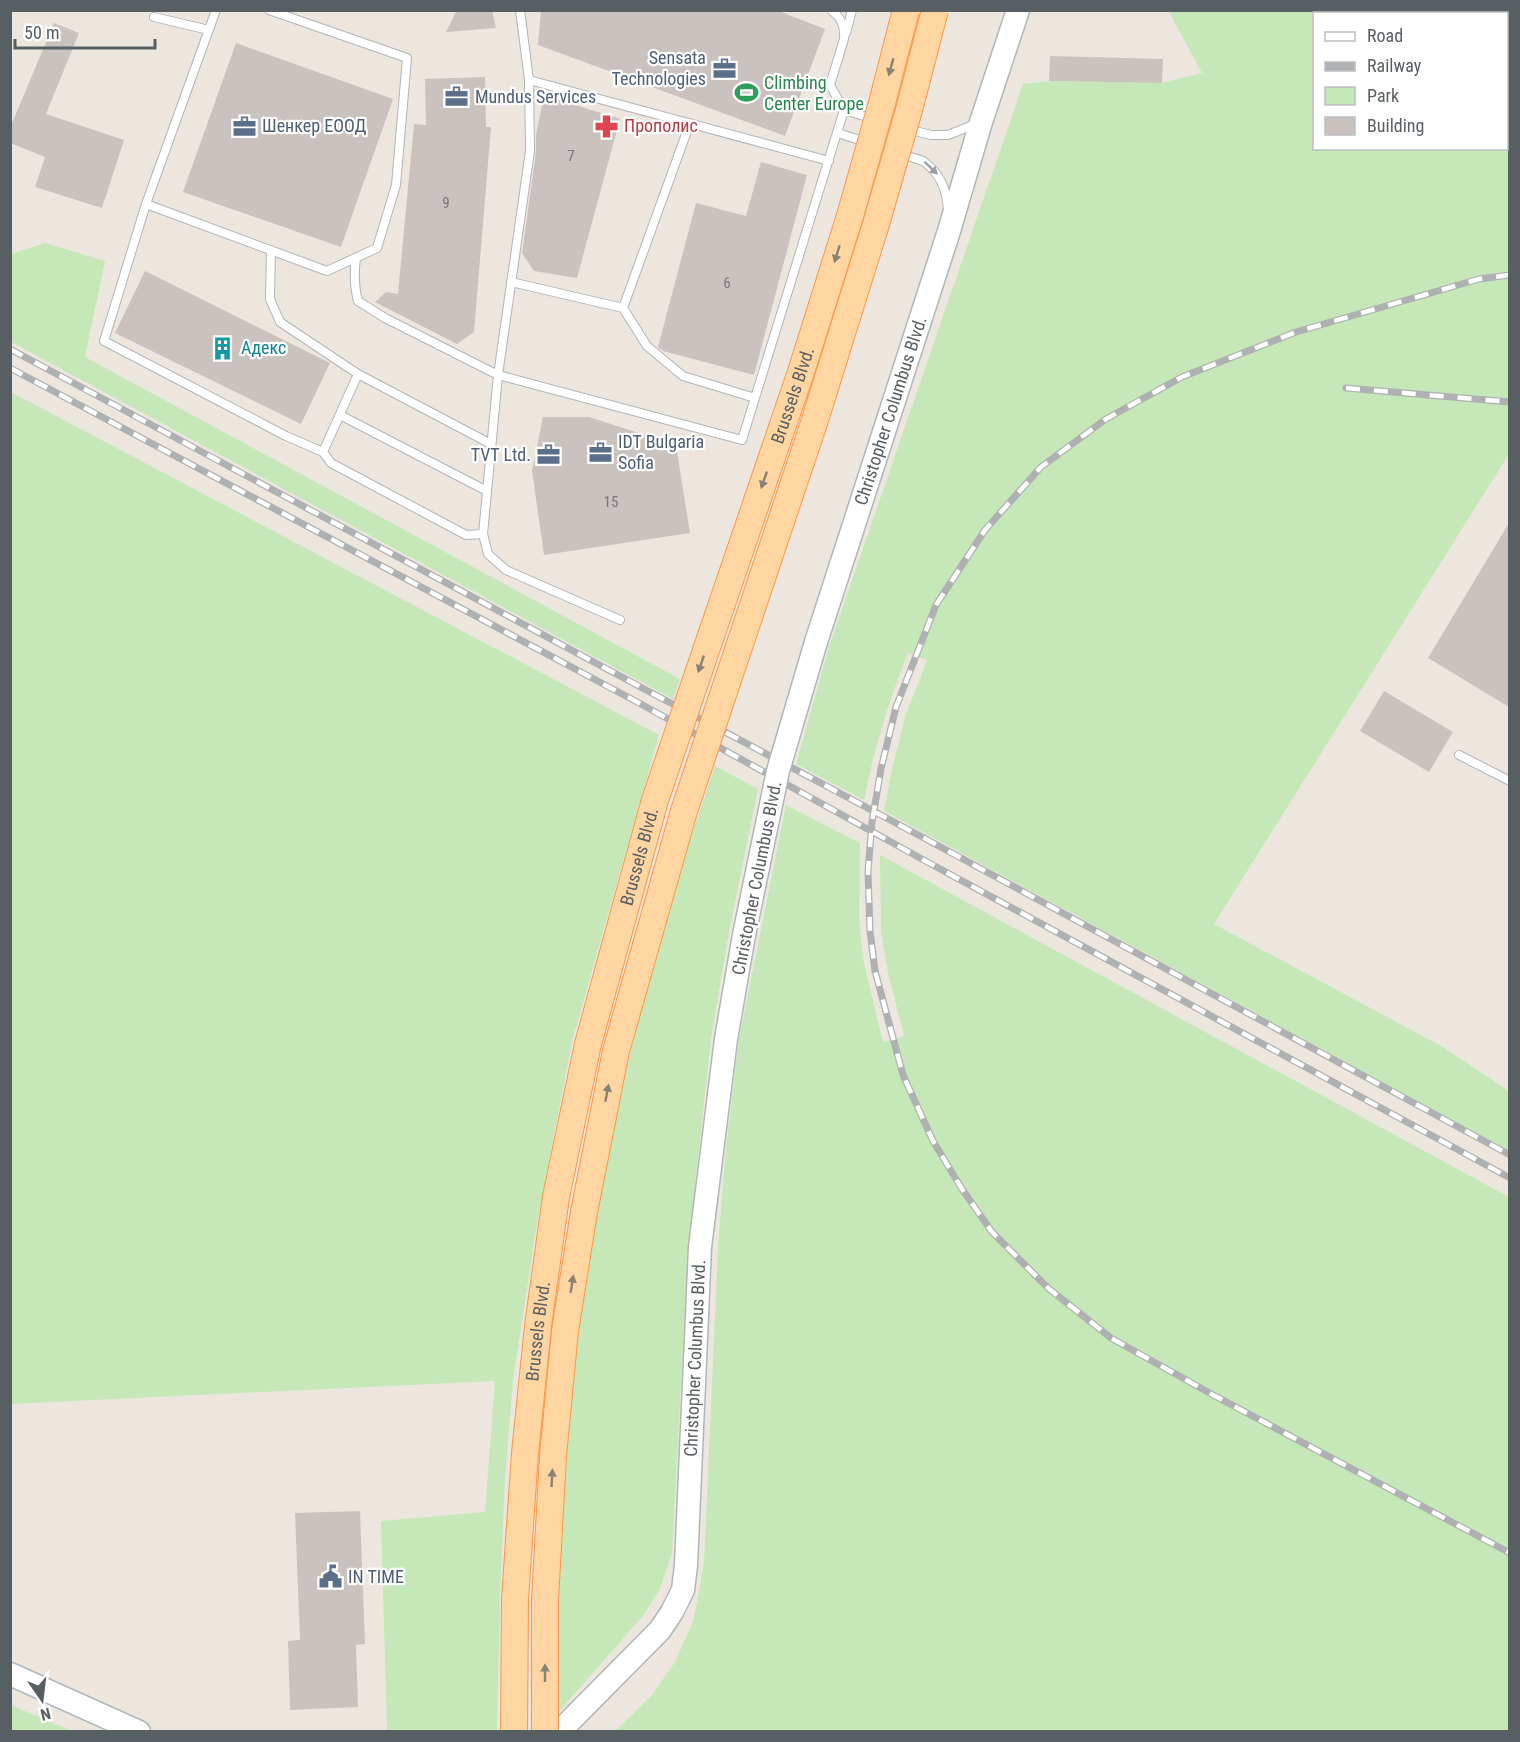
<svg xmlns="http://www.w3.org/2000/svg" width="1520" height="1742" font-family="'Roboto Condensed',sans-serif">
  <style>
    .green { fill: #c6e8b8; fill-rule: evenodd }
    .building { fill: #cac2be }
    .lines { fill: none; stroke-linecap: round; stroke-linejoin: round }
    .lane-casing { stroke: #b0b5b9; stroke-width: 10 }
    .secondary-casing { stroke: #afb6b9; stroke-width: 25 }
    .lane { stroke: #fff; stroke-width: 8 }
    .secondary { stroke: #fff; stroke-width: 22 }
    .rail-casing { stroke: #afb0b1; stroke-width: 7 }
    .rail { stroke: #fff; stroke-width: 4.5; stroke-dasharray: 14; stroke-linecap: butt }
    .secondary-bridge-casing { stroke: #afb6b9; stroke-width: 25; stroke-linecap: butt }
    .primary-bridge-casing { stroke: #fe9546; stroke-width: 28; stroke-linecap: butt }
    .secondary-bridge { stroke: #fff; stroke-width: 22 }
    .primary-bridge { stroke: #ffd5a2; stroke-width: 26 }
    .oneway { fill: #8a8275 }
    .oneway2 { fill: #9b9fa1 }
    .labels { text-anchor: middle; stroke-width: 4.5; stroke-linejoin: round; paint-order: stroke }
    .number-label { font-size: 15px; fill: #747879 }
    .service-label { font-size: 18px; fill: #4e5e75; stroke: #fff; text-anchor: start }
    .leisure-label { font-size: 18px; fill: #27864d; stroke: #fff; text-anchor: start }
    .health-label { font-size: 18px; fill: #be3a42; stroke: #fff; text-anchor: start }
    .culture-label { font-size: 18px; fill: #0d838f; stroke: #fff; text-anchor: start }
    .street-label { font-size: 18px; fill: #585f62; stroke: #fff }
  </style>
  <rect width="100%" height="100%" fill="#ede6df"/>
  <!-- green -->
  <path class="green" d="M 1183,10 L 1509,11 L 1509,454 L 1214,924 L 1443,1047 L 1509,1091 L 1509,1151 L 884,811 L 892,769 L 905,717 L 927,660 L 908,653 C 889,701 874,749 864,800 L 796,764 L 829,647 L 1023,84 L 1049,81 L 1162,83 L 1202,73 L 1169,12 ZM 1314,14 L 1506,14 L 1506,148 L 1314,148 Z
    M 45,243 L 105,261 L 85,357 L 680,679 L 673,699 L 11,342 L 11,254 Z
    M 11,392 L 659,735 L 572,1042 L 537,1224 L 513,1381 L 505,1479 L 500,1597 L 497,1731 L 387,1731 L 381,1521 L 485,1512 L 495,1381 L 11,1404 Z
    M 715,766 L 758,789 L 729,932 L 711,1039 L 688,1249 L 672,1554 L 660,1589 L 642,1617 L 556,1715 L 559,1564 L 568,1407 L 593,1230 L 633,1040 L 684,858 Z
    M 786,805 L 860,843 L 859,917 L 863,959 L 883,1042 L 904,1036 L 888,973 L 881,932 L 880,855 L 1509,1197 L 1509,1731 L 615,1731 L 651,1696 L 675,1662 L 694,1619 L 704,1563 L 718,1247 L 726,1147 L 739,1039 Z
    M 10,1705 L 11,1705 L 72,1731 L 11,1731 Z"/>
  <!-- building -->
  <path class="building" d="M 457,10 L 492,10 L 496,28 L 446,32 Z
    M 541,10 L 776,10 L 825,29 L 785,136 L 538,45 Z
    M 54,23 L 79,33 L 46,114 L 124,140 L 102,208 L 35,187 L 45,157 L 10,143 L 10,128 Z
    M 236,43 L 393,99 L 341,247 L 183,192 Z
    M 1050,56 L 1163,59 L 1162,83 L 1049,81 Z
    M 485,77 L 486,127 L 491,127 L 474,332 L 457,344 L 375,302 L 386,292 L 398,294 L 414,124 L 426,125 L 425,79 Z
    M 544,95 L 620,119 L 577,278 L 534,271 L 522,253 L 536,152 L 536,135 Z
    M 761,162 L 807,175 L 754,375 L 663,351 L 658,347 L 696,203 L 746,216 Z
    M 145,271 L 330,363 L 301,424 L 115,333 Z
    M 543,417 L 589,417 L 676,445 L 690,533 L 544,555 L 532,471 Z
    M 1509,523 L 1509,707 L 1428,658 Z
    M 1384,691 L 1453,732 L 1429,772 L 1360,731 Z
    M 360,1511 L 365,1644 L 356,1645 L 358,1707 L 290,1710 L 288,1641 L 300,1640 L 295,1513 Z"/>
  <g class="lines">
    <defs>
      <path id="lane" d="M 216,10 L 146,204 L 327,271 L 377,248 L 396,185 L 407,58 L 269,10
        M 520,10 L 529,80 L 530,151 L 498,375 L 483,534 L 488,554 L 506,570 L 620,620
        M 154,17 L 209,30
        M 846,33 L 852,10
        M 529,80 L 829,161
        M 844,110 L 874,119
        M 907,129 L 931,135 L 948,135 L 978,123
        M 838,133 L 923,161 C 940,173 946,188 948,209
        M 146,204 L 104,341 L 286,436 L 323,452 L 331,463 L 466,535 L 483,534
        M 271,250 L 270,299 L 280,322 L 358,374
        M 356,258 C 354,273 354,286 358,301 L 385,318 L 498,375 L 742,440 L 844,110 L 830,85 L 844,39 C 845,27 842,18 831,10
        M 511,282 L 623,308 L 647,346 L 683,376 L 755,398
        M 623,308 L 690,123
        M 340,415 L 487,491
        M 323,452 L 358,374 L 491,444
        M 1459,755 L 1510,781"/>
      <g id="secondary">
        <path id="s1" d="M 816,642 L 949,231 L 981,122 L 1018,10"/>
        <path d="M 10,1674 L 139,1732"/>
        <path id="s2" d="M 559,1732 L 660,1630 L 672,1612 L 683,1590 L 686,1565 L 700,1247 L 726,1039 L 744,935"/>
      </g>
    </defs>
    <!-- lane casing -->
    <use href="#lane" class="lane-casing"/>
    <!-- secondary casing -->
    <use href="#secondary" class="secondary-casing"/>
    <!-- lane -->
    <use href="#lane" class="lane"/>
    <!-- secondary -->
    <use href="#secondary" class="secondary"/>
    <defs>
      <path id="rail" d="M 1510,275 L 1479,279 L 1296,332 L 1182,377 L 1106,419 L 1041,467 L 985,530 L 936,605 L 896,707 L 881,769 L 872,822 L 868,872 L 870,931 L 875,971 L 903,1075 L 933,1141 L 962,1189 L 992,1232 L 1048,1288 L 1111,1338 L 1215,1396 L 1510,1553
        M 10,349 L 648,691 L 924,838 L 1510,1155
        M 10,368 L 639,703 L 920,858 L 1510,1178
        M 1346,388 L 1510,402"/>
    </defs>
    <!-- rail casing -->
    <use href="#rail" class="rail-casing"/>
    <!-- rail -->
    <use href="#rail" class="rail"/>
    <defs>
      <path id="secondary-bridge" d="M 744,935 L 778,771 L 816,642"/>
      <g id="primary-bridge">
        <path id="s3" d="M 514,1732 L 515,1599 L 525,1453 L 538,1326 L 556,1197 L 588,1044 L 655,800 L 801,372 L 850,216 L 882,103 L 906,10"/>
        <path d="M 545,1732 L 545,1600 L 553,1456 L 565,1331 L 584,1212 L 616,1051 L 684,811 L 814,423 L 876,224 L 909,110 L 935,10"/>
      </g>
    </defs>
    <!-- secondary-bridge casing -->
    <use href="#secondary-bridge" class="secondary-bridge-casing"/>
    <!-- primary-bridge casing -->
    <use href="#primary-bridge" class="primary-bridge-casing"/>
    <!-- secondary-bridge -->
    <use href="#secondary-bridge" class="secondary-bridge"/>
    <!-- primary-bridge -->
    <use href="#primary-bridge" class="primary-bridge"/>
  </g>
  <!-- one-way arrows -->
  <defs><path id="oneway-solid" d="M-6-.8H1V-3.2L6.5 0L1 3.2V.8H-6Z" transform="scale(1.5)"/></defs>
  <g class="oneway">
    <use href="#oneway-solid" transform="translate(891 67) rotate(105)"/>
    <use href="#oneway-solid" transform="translate(837 254) rotate(107)"/>
    <use href="#oneway-solid" transform="translate(764 480) rotate(109)"/>
    <use href="#oneway-solid" transform="translate(701 664) rotate(109)"/>
    <use href="#oneway-solid" transform="translate(607 1093) rotate(-79)"/>
    <use href="#oneway-solid" transform="translate(572 1284) rotate(-81)"/>
    <use href="#oneway-solid" transform="translate(552 1478) rotate(-87)"/>
    <use href="#oneway-solid" transform="translate(545 1673) rotate(-90)"/>
  </g>
  <use class="oneway2" href="#oneway-solid" transform="translate(931 168) rotate(44)"/>
  <!-- icons -->
  <defs>
    <symbol id="office-bare" viewBox="-9 -9 18 18"><path d="M-6-3h4V-5.5h4V-3h4V5H-6ZM-1-4.5V-3h2v-1.5ZM-6 0V1H6V0Z" fill="#5c6f8a" stroke="#fff" stroke-width="2.5" paint-order="stroke"/></symbol>
    <symbol id="stadium-bare" viewBox="-9 -9 18 18"><path d="M0-5a6.5 5 0 1 0 0 10a6.5 5 0 1 0 0-10ZM-3.5-1.8h7v3.6h-7Z" fill="#2e9e5b" stroke="#fff" stroke-width="2.5" paint-order="stroke"/></symbol>
    <symbol id="pharmacy-bare" viewBox="-9 -9 18 18"><path d="M-2-6h4v4h4v4h-4v4h-4v-4h-4v-4h4Z" fill="#e0444e" stroke="#fff" stroke-width="2.5" paint-order="stroke"/></symbol>
    <symbol id="building-bare" viewBox="-9 -9 18 18"><path d="M-4-6H4V6H1V3H-1V6H-4ZM-2.5-4.3h1.7v1.8h-1.7ZM.8-4.3h1.7v1.8H.8ZM-2.5-1h1.7V.8h-1.7ZM.8-1h1.7V.8H.8Z" fill="#0f9aa8" stroke="#fff" stroke-width="2.5" paint-order="stroke"/></symbol>
    <symbol id="civic-bare" viewBox="-9 -9 18 18"><path d="M-.6-6.5H3V-4.5H.6V-3L4-1V1h2V6H-6V1h2V-1L-.6-3ZM-1.2 2.5V6h2.4V2.5Z" fill="#5c6f8a" stroke="#fff" stroke-width="2.5" paint-order="stroke"/></symbol>
  </defs>
  <g fill-rule="evenodd">
    <use href="#office-bare" x="708" y="52" width="33" height="33"/>
    <use href="#stadium-bare" x="730" y="76" width="33" height="33"/>
    <use href="#office-bare" x="440" y="80" width="33" height="33"/>
    <use href="#office-bare" x="228" y="110" width="33" height="33"/>
    <use href="#pharmacy-bare" x="590" y="110" width="33" height="33"/>
    <use href="#building-bare" x="206" y="332" width="33" height="33"/>
    <use href="#office-bare" x="584" y="436" width="33" height="33"/>
    <use href="#office-bare" x="532" y="438" width="33" height="33"/>
    <use href="#civic-bare" x="314" y="1560" width="33" height="33"/>
  </g>
  <g class="labels">
    <!-- number labels -->
    <g class="number-label">
      <text x="571" y="161">7</text>
      <text x="446" y="208">9</text>
      <text x="727" y="288">6</text>
      <text x="611" y="507">15</text>
    </g>
    <!-- service labels -->
    <g class="service-label">
      <text x="706" y="64" text-anchor="end">Sensata<tspan x="706" dy="21">Technologies</tspan></text>
      <text x="475" y="103">Mundus Services</text>
      <text x="262" y="132">Шенкер ЕООД</text>
      <text x="618" y="448">IDT Bulgaria<tspan x="618" dy="21">Sofia</tspan></text>
      <text x="531" y="461" text-anchor="end">TVT Ltd.</text>
      <text x="348" y="1583">IN TIME</text>
    </g>
    <!-- leisure labels -->
    <g class="leisure-label">
      <text x="764" y="89">Climbing<tspan x="764" dy="21">Center Europe</tspan></text>
    </g>
    <!-- health labels -->
    <g class="health-label">
      <text x="624" y="132">Прополис</text>
    </g>
    <!-- culture labels -->
    <g class="culture-label">
      <text x="241" y="354">Адекс</text>
    </g>
    <!-- street labels -->
    <g class="street-label">
      <text dy="6" stroke="none"><textPath href="#s3" startOffset="1374">Brussels Blvd.</textPath></text>
      <text dy="6" stroke="none"><textPath href="#s1" startOffset="243">Christopher Columbus Blvd.</textPath></text>
      <text dy="6" stroke="none"><textPath href="#s3" startOffset="888">Brussels Blvd.</textPath></text>
      <text transform="translate(757 878) rotate(-79)" y="6">Christopher Columbus Blvd.</text>
      <text dy="6" stroke="none"><textPath href="#s3" startOffset="402">Brussels Blvd.</textPath></text>
      <text dy="6" stroke="none"><textPath href="#s2" startOffset="422">Christopher Columbus Blvd.</textPath></text>
    </g>
  </g>
  <!-- border -->
  <rect width="1520" height="1742" fill="none" stroke="#585f62" stroke-width="24"/>
  <!-- legend -->
  <rect x="1313" y="12" width="195" height="138" fill="#ffffff" stroke="#bcbfc0" stroke-width="1.5"/>
  <rect x="1325" y="32" width="30" height="9" fill="#ffffff" stroke="#bcbfc0" stroke-width="1.5"/>
  <text x="1367" y="42" font-size="18" fill="#585f62">Road</text>
  <rect x="1325" y="62" width="30" height="9" fill="#afb0b1" stroke="#bcbfc0" stroke-width="1.5"/>
  <text x="1367" y="72" font-size="18" fill="#585f62">Railway</text>
  <rect x="1325" y="87" width="30" height="18" fill="#c6e8b8" stroke="#bcbfc0" stroke-width="1.5"/>
  <text x="1367" y="102" font-size="18" fill="#585f62">Park</text>
  <rect x="1325" y="117" width="30" height="18" fill="#cac2be" stroke="#bcbfc0" stroke-width="1.5"/>
  <text x="1367" y="132" font-size="18" fill="#585f62">Building</text>
  <!-- north arrow -->
  <g transform="translate(42 1700) rotate(166)" stroke="#ffffff" stroke-width="4.5" paint-order="stroke">
  <path d="M0-4.5L10 22L0 15L-10 22Z" fill="#585f62"/>
  <text y="-9" font-size="16" font-weight="bold" text-anchor="middle" fill="#585f62">N</text>
  </g>
  <!-- scale -->
  <path d="M15 39v9h140v-9" fill="none" stroke="#585f62" stroke-width="3"/>
  <text x="24" y="39" font-size="18" fill="#585f62" stroke="#ffffff" stroke-width="4.5" paint-order="stroke">50 m</text>
</svg>
